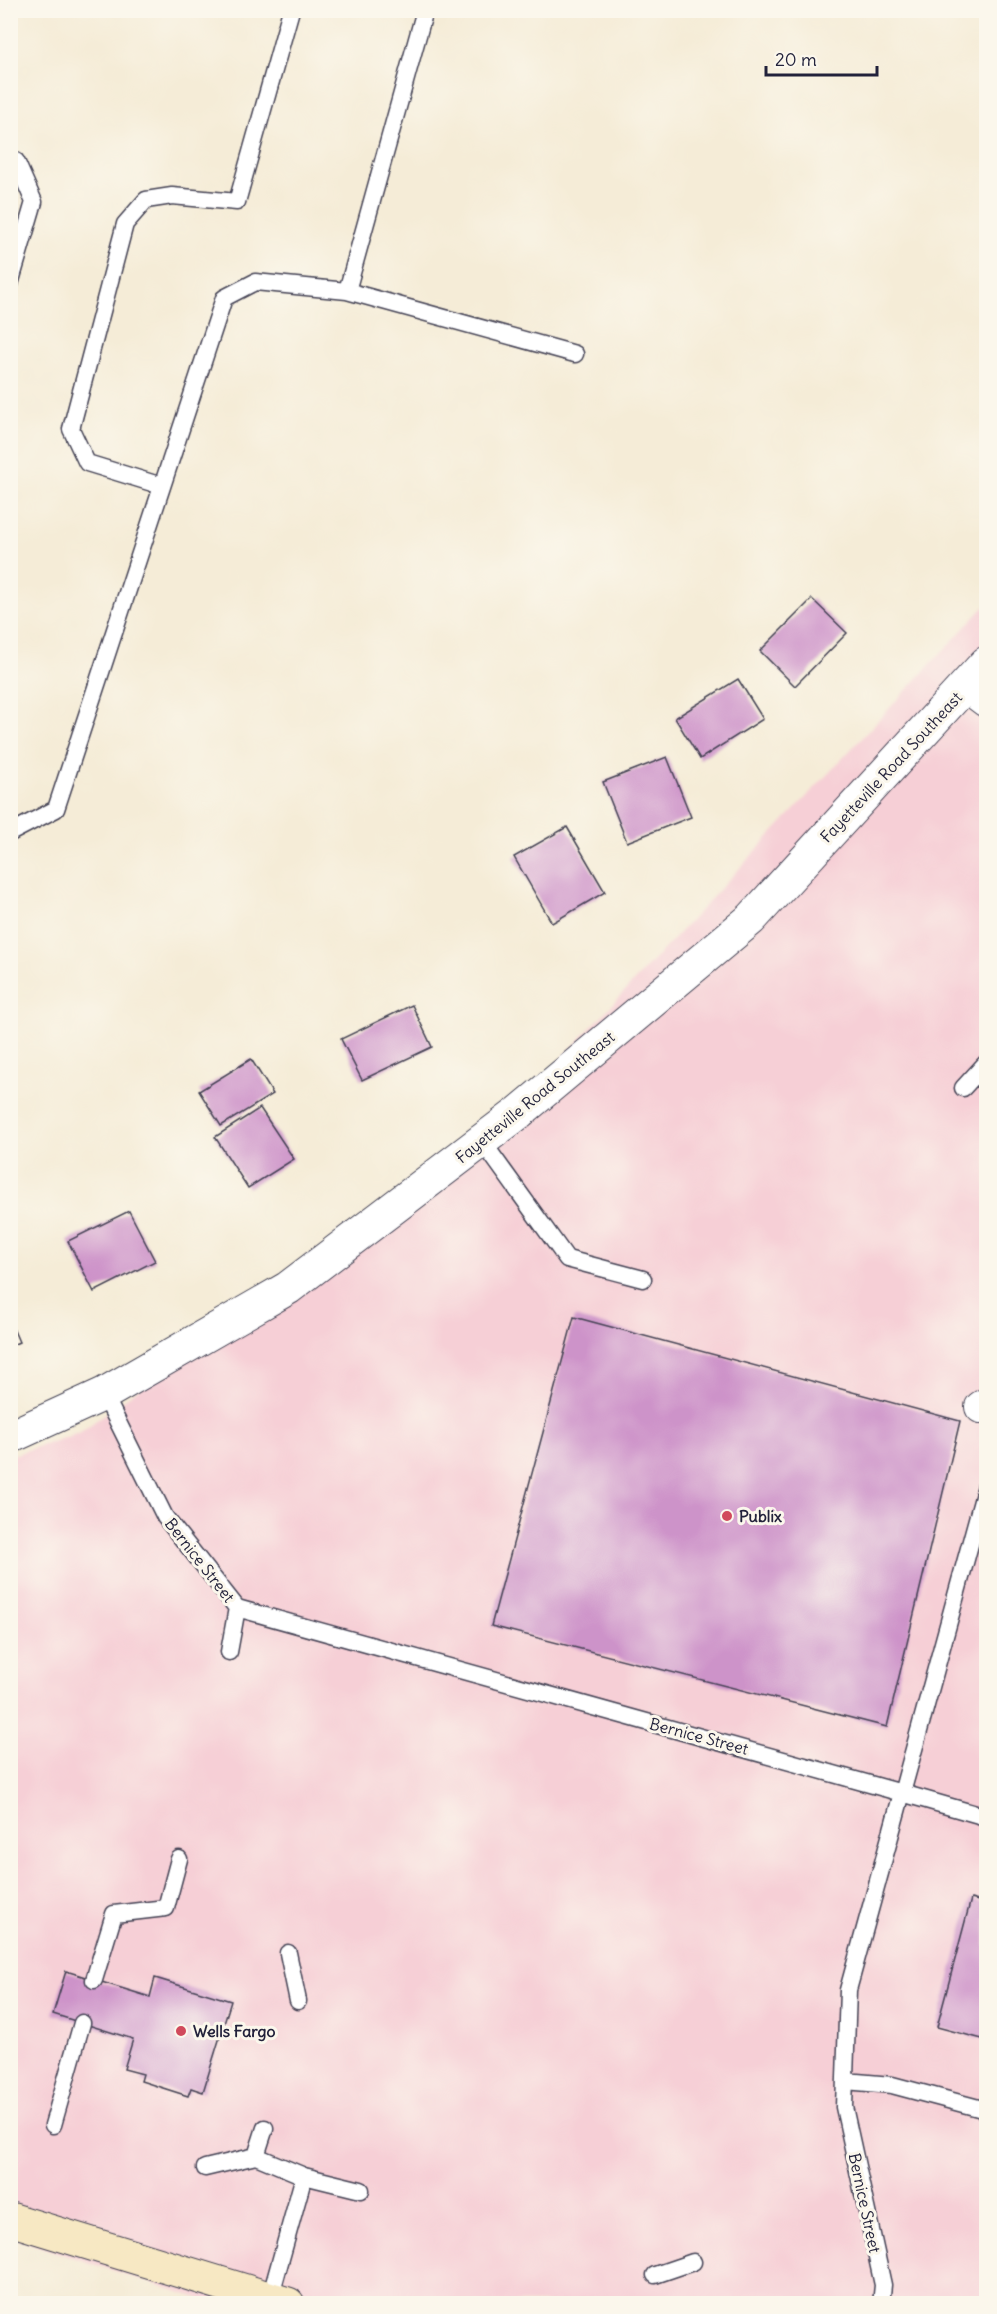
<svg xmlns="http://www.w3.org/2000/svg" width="997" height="2314" font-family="Delius,sans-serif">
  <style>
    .built { fill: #f6cfd6 }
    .building { fill: #cd93c9 }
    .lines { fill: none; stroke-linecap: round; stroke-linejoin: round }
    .service-casing { stroke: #424052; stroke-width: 19 }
    .minor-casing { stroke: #424052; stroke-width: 34 }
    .tertiary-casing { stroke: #424052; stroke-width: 35 }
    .secondary-casing { stroke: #424052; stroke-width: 35 }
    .service { stroke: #fff; stroke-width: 16 }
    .minor { stroke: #fff; stroke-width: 32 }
    .tertiary { stroke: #fff; stroke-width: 33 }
    .secondary { stroke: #f7e8c3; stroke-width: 33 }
    .poi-dot { fill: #d1495b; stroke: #fbf7ec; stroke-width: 2 }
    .labels { text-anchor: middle; stroke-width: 6; stroke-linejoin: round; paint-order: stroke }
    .street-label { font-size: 16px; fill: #22223b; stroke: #fbf7ec }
    .poi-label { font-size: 16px; font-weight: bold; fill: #22223b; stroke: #fbf7ec; text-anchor: start }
  </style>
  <rect width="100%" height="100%" fill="#fbf7ec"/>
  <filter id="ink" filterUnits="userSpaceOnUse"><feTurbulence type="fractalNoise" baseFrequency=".0167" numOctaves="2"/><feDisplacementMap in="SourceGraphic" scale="12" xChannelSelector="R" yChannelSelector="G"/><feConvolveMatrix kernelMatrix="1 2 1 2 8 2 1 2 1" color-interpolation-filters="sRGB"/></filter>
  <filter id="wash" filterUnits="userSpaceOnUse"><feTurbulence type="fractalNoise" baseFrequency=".008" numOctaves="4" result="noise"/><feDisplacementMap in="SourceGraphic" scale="24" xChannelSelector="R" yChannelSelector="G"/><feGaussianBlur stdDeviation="1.35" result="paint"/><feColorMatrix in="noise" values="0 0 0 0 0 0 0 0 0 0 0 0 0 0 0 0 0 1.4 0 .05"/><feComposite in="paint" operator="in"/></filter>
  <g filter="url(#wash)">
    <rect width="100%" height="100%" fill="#f5ecd7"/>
    <!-- built -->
    <path class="built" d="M 986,605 L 986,2303 L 213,2303 L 11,2237 L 10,1456 L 79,1433 L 507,1117 Z"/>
    <g id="blocks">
      <!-- building -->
      <path class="building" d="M 812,599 L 847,633 L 795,686 L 760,651 Z
        M 738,679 L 763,719 L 700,759 L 675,718 Z
        M 667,757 L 691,817 L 627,842 L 603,782 Z
        M 567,827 L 605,892 L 552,923 L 514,857 Z
        M 412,1005 L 432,1047 L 362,1080 L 341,1039 Z
        M 251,1059 L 273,1094 L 221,1126 L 199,1091 Z
        M 260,1108 L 294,1159 L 248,1188 L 215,1137 Z
        M 129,1211 L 155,1261 L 94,1292 L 68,1241 Z
        M 574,1317 L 960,1421 L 887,1727 L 491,1626 Z
        M 10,1321 L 19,1342 L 10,1346 Z
        M 971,1899 L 986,1903 L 986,2040 L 937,2027 Z
        M 66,1971 L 150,1997 L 155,1978 L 231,2001 L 203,2092 L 191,2088 L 188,2096 L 141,2081 L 143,2074 L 124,2069 L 133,2039 L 53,2014 Z"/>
    </g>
  </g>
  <g filter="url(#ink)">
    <use href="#blocks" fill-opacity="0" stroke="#424052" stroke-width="1.5"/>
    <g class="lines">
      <defs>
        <path id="service" d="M 10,159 L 16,161 L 34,202 L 10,284
          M 347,291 L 575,354
          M 162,486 L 87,463 L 71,429 L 125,224 L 146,200 L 172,196 L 237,202 L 291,10
          M 10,833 L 56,809 L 224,298 L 255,282 L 347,291 L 425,10
          M 963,1088 L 986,1063
          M 482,1141 L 567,1259 L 643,1279
          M 104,1394 L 165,1517 L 237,1608 L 902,1793 L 848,1990 L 844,2107 L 883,2285 L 881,2304
          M 986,1486 L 902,1793 L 986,1817
          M 229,1652 L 237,1608
          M 288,1953 L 298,2001
          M 94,1980 L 114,1914 L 166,1908 L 179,1859
          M 845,2081 L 892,2085 L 986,2110
          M 53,2125 L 82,2023
          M 256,2156 L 265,2128
          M 205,2168 L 256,2156 L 304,2176 L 361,2190
          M 655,2275 L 693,2262
          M 270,2298 L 304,2176"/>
        <path id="minor" d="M 966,686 L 986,701
          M 981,1407 L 986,1404"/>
        <path id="tertiary" d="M 10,1437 L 104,1394 L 288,1288 L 517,1114 L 751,919 L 986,663"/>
        <path id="secondary" d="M 10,2219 L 288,2304"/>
      </defs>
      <!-- service casing -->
      <use href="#service" class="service-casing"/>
      <!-- minor casing -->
      <use href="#minor" class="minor-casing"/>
      <!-- tertiary casing -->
      <use href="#tertiary" class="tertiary-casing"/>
      <!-- secondary casing -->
      <use href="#secondary" class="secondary-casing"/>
      <!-- service -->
      <use href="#service" class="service"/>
      <!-- minor -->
      <use href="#minor" class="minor"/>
      <!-- tertiary -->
      <use href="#tertiary" class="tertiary"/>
      <!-- secondary -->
      <use href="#secondary" class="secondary"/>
    </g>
  </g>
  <!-- markers -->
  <g class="poi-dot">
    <circle cx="727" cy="1516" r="6"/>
    <circle cx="181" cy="2031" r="6"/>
  </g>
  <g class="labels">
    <!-- street labels -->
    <g class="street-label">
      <text transform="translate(891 767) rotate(-47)" y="6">Fayetteville Road Southeast</text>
      <text transform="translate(535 1097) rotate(-39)" y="6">Fayetteville Road Southeast</text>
      <text transform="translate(200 1560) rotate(52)" y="6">Bernice Street</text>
      <text transform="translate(699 1736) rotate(15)" y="6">Bernice Street</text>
      <text transform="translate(865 2203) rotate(78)" y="6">Bernice Street</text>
    </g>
    <!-- poi labels -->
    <g class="poi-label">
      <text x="739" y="1522">Publix</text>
      <text x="193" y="2037">Wells Fargo</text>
    </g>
  </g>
  <!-- margin -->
  <rect width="997" height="2314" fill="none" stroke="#fbf7ec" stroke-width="36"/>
  <!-- scale -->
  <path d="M766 66v9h111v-9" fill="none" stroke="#22223b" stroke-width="3"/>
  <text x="775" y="66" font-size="18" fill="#22223b" stroke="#fbf7ec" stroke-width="4.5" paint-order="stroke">20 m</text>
</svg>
